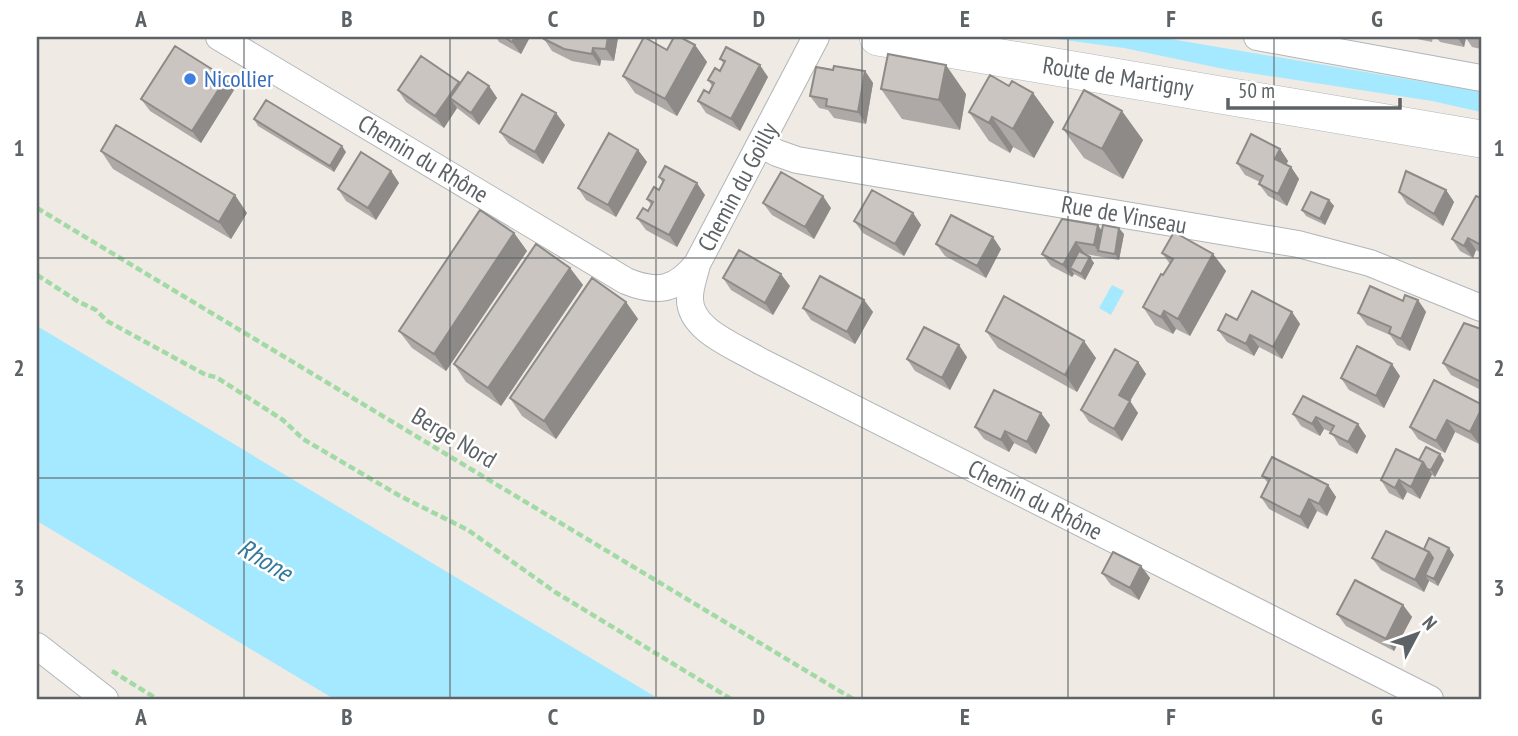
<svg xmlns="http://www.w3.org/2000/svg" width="1518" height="736" font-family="'PT Sans Narrow',sans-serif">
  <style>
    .water { fill: #a4e9ff }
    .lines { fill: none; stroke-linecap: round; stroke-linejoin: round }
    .minor-casing { stroke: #b1b6b9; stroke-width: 28 }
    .secondary-casing { stroke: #b0b6ba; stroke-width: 38 }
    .path { stroke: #a1daa5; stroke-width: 4.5; stroke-dasharray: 7 3.5; stroke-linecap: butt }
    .minor { stroke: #fff; stroke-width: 26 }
    .secondary { stroke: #fff; stroke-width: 37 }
    .wall { fill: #aea9a6 }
    .shaded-wall { fill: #8d8a87 }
    .building { fill: #cac5c1; stroke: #8d8a87; stroke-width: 2 }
    .grid { fill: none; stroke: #5c6265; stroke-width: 2; stroke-opacity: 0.55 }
    .shop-dot { fill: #3f7fe0; stroke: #fff; stroke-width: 2.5 }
    .labels { text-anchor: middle; stroke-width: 5; stroke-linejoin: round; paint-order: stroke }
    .street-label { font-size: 24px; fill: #5c6265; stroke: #fff }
    .shop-label { font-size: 24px; fill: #366cbe; stroke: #fff; text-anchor: start }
    .water-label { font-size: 26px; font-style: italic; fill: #347a9b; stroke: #fff }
    .neatline { fill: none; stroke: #5c6265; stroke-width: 2.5 }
    .grid-label { font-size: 23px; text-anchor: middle; font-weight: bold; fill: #5c6265 }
  </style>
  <rect width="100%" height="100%" fill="#efeae4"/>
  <!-- water -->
  <path class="water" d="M 1042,37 L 1159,37 L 1471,90 L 1481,92 L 1481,112 L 1432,101 L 1224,69 L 1124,48 Z
    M 1112,285 L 1124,291 L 1111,315 L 1099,308 Z
    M 37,326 L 659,699 L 334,699 L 37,521 Z"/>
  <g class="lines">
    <defs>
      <path id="minor" d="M 219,37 L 626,281 C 658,294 676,290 697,264 L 816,37
        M 1257,37 L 1481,78
        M 760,144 L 777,153 L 797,160 L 1298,244 L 1370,263 L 1481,308
        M 697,264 C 695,274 690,286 690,297 C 688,330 737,347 760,361 L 1430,699
        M 37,646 L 105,699"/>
      <path id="secondary" d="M 878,37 L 1481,139"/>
    </defs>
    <!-- minor casing -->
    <use href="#minor" class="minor-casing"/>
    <!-- secondary casing -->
    <use href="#secondary" class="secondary-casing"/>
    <!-- path -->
    <path class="path" d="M 37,208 L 853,699
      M 37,275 L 79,302 L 96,310 L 107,321 L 206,375 L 216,377 L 283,420 L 303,439 L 400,496 L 468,530 L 555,592 L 731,699
      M 112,671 L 157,699"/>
    <!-- minor -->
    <use href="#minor" class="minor"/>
    <!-- secondary -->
    <use href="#secondary" class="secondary"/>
  </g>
  <!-- wall -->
  <path class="wall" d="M 496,37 L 530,37 L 521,54 L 499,42 Z
    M 545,37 L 617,37 L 618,38 L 614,61 L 601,60 L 600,66 L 572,61 L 552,51 L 544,39 Z
    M 1407,37 L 1433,37 L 1432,42 Z
    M 1436,37 L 1481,37 L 1481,49 L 1472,47 L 1466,38 L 1464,47 L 1440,42 Z
    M 695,45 L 707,62 L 677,116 L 635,93 L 623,76 L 667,50 Z
    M 720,59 L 768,77 L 740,131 L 706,113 L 698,101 L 709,93 L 712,86 L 708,80 L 720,71 L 724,64 Z
    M 833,70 L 865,71 L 873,83 L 866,124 L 834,118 L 828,110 L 819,108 L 810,96 Z
    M 459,82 L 460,83 L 489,86 L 497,98 L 479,125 L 457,108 L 444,128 L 406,102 L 398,90 Z
    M 1009,86 L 1033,93 L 1054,122 L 1034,158 L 1013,147 L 1010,153 L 989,141 L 969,112 Z
    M 881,89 L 966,94 L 960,130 L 902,119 Z
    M 234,90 L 201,143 L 150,111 L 141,99 Z
    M 254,119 L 346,152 L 334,172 L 258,126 Z
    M 565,125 L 543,164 L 509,144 L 500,132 Z
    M 1063,129 L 1143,140 L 1123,179 L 1084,158 Z
    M 1280,149 L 1288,161 L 1286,165 L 1291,167 L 1299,179 L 1287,206 L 1268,196 L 1259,184 L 1260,182 L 1245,175 L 1237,163 Z
    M 638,150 L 647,162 L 616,217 L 586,200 L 578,188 Z
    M 101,151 L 247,213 L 231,239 L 113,169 Z
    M 391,171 L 399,183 L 376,220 L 346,201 L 338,189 Z
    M 659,177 L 705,195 L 677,247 L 646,230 L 637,218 L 648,211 L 651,205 L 647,199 L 659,190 L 663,183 Z
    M 1446,190 L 1454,202 L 1443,226 L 1407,204 L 1399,192 Z
    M 1481,198 L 1481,253 L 1476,250 L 1473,258 L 1460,251 L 1452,239 Z
    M 1329,200 L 1334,206 L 1325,225 L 1306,216 L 1302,210 Z
    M 763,203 L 831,208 L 814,239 L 772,215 Z
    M 913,213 L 921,225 L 904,256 L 863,233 L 854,221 Z
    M 1102,231 L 1124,234 L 1119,260 L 1085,254 L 1094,263 L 1085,280 L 1074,274 L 1072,277 L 1051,266 L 1042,254 Z
    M 514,233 L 527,251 L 446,371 L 412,348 L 399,331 Z
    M 936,244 L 1001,249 L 986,278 L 945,256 Z
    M 1162,253 L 1213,254 L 1226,271 L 1190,336 L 1176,329 L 1173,334 L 1155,325 L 1143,307 L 1170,264 Z
    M 570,268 L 583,285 L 501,406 L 466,382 L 454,364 Z
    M 723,278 L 790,286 L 773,315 L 731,290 Z
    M 864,300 L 873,312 L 855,344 L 811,320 L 803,308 Z
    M 1418,300 L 1426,312 L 1410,351 L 1397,345 L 1390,335 L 1367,325 L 1358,313 L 1403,301 Z
    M 626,302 L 638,319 L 556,439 L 522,416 L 510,398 Z
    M 1292,312 L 1300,324 L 1282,359 L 1259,347 L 1254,356 L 1227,342 L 1218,330 L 1237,320 Z
    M 1481,329 L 1481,390 L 1451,375 L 1443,363 Z
    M 986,331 L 1096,358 L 1077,392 L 998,348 Z
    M 967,357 L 950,390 L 915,371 L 907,359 Z
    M 1138,362 L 1146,374 L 1130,401 L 1138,413 L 1122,441 L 1089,422 L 1081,410 Z
    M 1400,376 L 1384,408 L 1349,390 L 1341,378 Z
    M 1434,380 L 1479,444 L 1455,432 L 1445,453 L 1418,439 L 1410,427 Z
    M 1303,396 L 1366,436 L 1357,454 L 1339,445 L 1331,432 L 1324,429 L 1320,436 L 1301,426 L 1293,414 Z
    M 1050,425 L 1036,454 L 1014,443 L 1009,452 L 984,439 L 975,427 Z
    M 1419,460 L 1444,460 L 1435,477 L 1432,475 L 1420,499 L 1407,492 L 1403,500 L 1389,493 L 1381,480 Z
    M 1262,476 L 1328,485 L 1336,497 L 1327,516 L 1317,511 L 1308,529 L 1269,509 L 1261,497 L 1268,483 Z
    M 1424,549 L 1454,555 L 1438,586 L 1429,581 L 1424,592 L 1381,570 L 1372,558 Z
    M 1141,566 L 1150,578 L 1139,600 L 1111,585 L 1102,573 Z
    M 1403,605 L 1412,617 L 1394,651 L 1346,626 L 1337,614 Z"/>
  <!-- shaded-wall -->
  <path class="shaded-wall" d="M 515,37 L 530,37 L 521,54 L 512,42 Z
    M 608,37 L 617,37 L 618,38 L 614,61 L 606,49 Z
    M 1457,37 L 1465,37 L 1466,38 L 1464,47 Z
    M 695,45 L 707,62 L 677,116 L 665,99 Z
    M 593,48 L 601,60 L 600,66 L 592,54 Z
    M 760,65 L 768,77 L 740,131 L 731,119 Z
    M 946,65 L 966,94 L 960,130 L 939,100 Z
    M 865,71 L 873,83 L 866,124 L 858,112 Z
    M 226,78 L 234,90 L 201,143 L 192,131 Z
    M 459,82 L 467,94 L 450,98 L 457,108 L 444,128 L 435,116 Z
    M 489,86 L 497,98 L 479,125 L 471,113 Z
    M 1033,93 L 1054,122 L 1034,158 L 1013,129 Z
    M 1122,111 L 1143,140 L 1123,179 L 1102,149 Z
    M 556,113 L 565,125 L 543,164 L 535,152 Z
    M 992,117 L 1013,147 L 1010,153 L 989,123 Z
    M 342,146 L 346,152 L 334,172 L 330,166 Z
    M 1280,149 L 1288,161 L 1283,171 L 1275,159 Z
    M 638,150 L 647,162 L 616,217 L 608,205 Z
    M 1291,167 L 1299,179 L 1287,206 L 1278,194 Z
    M 391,171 L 399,183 L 376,220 L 368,208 Z
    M 697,183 L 705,195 L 677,247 L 669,235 Z
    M 1446,190 L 1454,202 L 1443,226 L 1434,214 Z
    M 235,195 L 247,213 L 231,239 L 219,222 Z
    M 823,196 L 831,208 L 814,239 L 805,227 Z
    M 1329,200 L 1334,206 L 1325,225 L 1320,219 Z
    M 913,213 L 921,225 L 904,256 L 895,244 Z
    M 1098,225 L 1106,237 L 1098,251 L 1094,245 Z
    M 1119,228 L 1124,234 L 1119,260 L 1115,254 Z
    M 514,233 L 527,251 L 446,371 L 434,354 Z
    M 993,237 L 1001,249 L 986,278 L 977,266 Z
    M 1468,238 L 1476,250 L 1473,258 L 1464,246 Z
    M 1076,242 L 1085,254 L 1070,268 L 1074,274 L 1072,277 L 1063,265 Z
    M 1213,254 L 1226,271 L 1190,336 L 1178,319 Z
    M 1090,257 L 1094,263 L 1085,280 L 1081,274 Z
    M 570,268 L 583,285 L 501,406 L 488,388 Z
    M 781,274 L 790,286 L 773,315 L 765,303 Z
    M 864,300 L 873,312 L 855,344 L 847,332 Z
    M 1418,300 L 1426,312 L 1410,351 L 1401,339 Z
    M 626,302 L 638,319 L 556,439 L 544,421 Z
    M 1164,311 L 1176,329 L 1173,334 L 1161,317 Z
    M 1292,312 L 1300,324 L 1282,359 L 1273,347 Z
    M 1250,335 L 1259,347 L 1254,356 L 1246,344 Z
    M 1084,341 L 1096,358 L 1077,392 L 1065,375 Z
    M 959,345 L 967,357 L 950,390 L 942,378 Z
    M 1138,362 L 1146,374 L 1130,401 L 1138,413 L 1122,441 L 1114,429 L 1119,395 Z
    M 1392,364 L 1400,376 L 1384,408 L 1376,396 Z
    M 1481,410 L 1481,439 L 1479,444 L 1470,432 Z
    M 1041,413 L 1050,425 L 1036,454 L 1027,442 Z
    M 1316,417 L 1324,429 L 1320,436 L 1312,424 Z
    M 1447,420 L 1455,432 L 1445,453 L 1436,441 Z
    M 1358,424 L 1366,436 L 1357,454 L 1348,442 Z
    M 1005,431 L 1014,443 L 1009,452 L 1001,440 Z
    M 1440,454 L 1444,460 L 1435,477 L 1431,470 Z
    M 1423,462 L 1432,474 L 1420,499 L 1411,487 Z
    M 1399,480 L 1407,492 L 1403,500 L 1395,488 Z
    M 1328,485 L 1336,497 L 1327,516 L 1319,504 Z
    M 1309,499 L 1317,511 L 1308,529 L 1300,517 Z
    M 1449,548 L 1454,555 L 1438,586 L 1434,579 Z
    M 1429,552 L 1437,564 L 1425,575 L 1429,581 L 1424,592 L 1415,580 Z
    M 1141,566 L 1150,578 L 1139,600 L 1130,588 Z
    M 1403,605 L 1412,617 L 1394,651 L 1386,639 Z"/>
  <!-- building -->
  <path class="building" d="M 504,37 L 515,37 L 512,42 Z
    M 545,37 L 608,37 L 606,49 L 593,48 L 592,54 L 564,49 L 544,39 Z
    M 644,37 L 667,50 L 674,37 L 680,37 L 695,45 L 665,99 L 623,76 Z
    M 175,46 L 226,78 L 192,131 L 141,99 Z
    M 726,47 L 760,65 L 731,119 L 698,101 L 704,90 L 709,93 L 714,83 L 708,80 L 715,68 L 720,71 L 725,61 L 720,59 Z
    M 888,54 L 946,65 L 939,100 L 881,89 Z
    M 421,56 L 459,82 L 435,116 L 398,90 Z
    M 834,66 L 865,71 L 858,112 L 826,106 L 827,99 L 810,96 L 816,67 L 833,70 Z
    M 468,72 L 489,86 L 471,113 L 450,98 Z
    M 990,75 L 1009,86 L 1012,81 L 1033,93 L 1013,129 L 992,117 L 989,123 L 969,112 Z
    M 1084,90 L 1122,111 L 1102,149 L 1063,129 Z
    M 522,94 L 556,113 L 535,152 L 500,132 Z
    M 266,100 L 342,146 L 330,166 L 254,119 Z
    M 116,125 L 235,195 L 219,222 L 101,151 Z
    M 609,133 L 638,150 L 608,205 L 578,188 Z
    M 1251,134 L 1280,149 L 1275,159 L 1291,167 L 1278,194 L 1259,184 L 1263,176 L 1237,163 Z
    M 361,152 L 391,171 L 368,208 L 338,189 Z
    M 665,166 L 697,183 L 669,235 L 637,218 L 643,208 L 648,211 L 653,202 L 647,199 L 654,187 L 659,190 L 664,180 L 659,177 Z
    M 1406,171 L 1446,190 L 1434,214 L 1399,192 Z
    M 781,172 L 823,196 L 805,227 L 763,203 Z
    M 872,190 L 913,213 L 895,244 L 854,221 Z
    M 1311,192 L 1329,200 L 1320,219 L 1302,210 Z
    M 1476,196 L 1481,198 L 1481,245 L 1468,238 L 1464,246 L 1452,239 Z
    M 480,210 L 514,233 L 434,354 L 399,331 Z
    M 951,215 L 993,237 L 977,266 L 936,244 Z
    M 1062,219 L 1098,225 L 1094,245 L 1076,242 L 1063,265 L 1042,254 Z
    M 1103,225 L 1119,228 L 1115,254 L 1098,251 Z
    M 1174,232 L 1213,254 L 1178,319 L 1164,311 L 1161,317 L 1143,307 L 1161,274 L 1163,275 L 1173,259 L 1162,253 Z
    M 536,244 L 570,268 L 488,388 L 454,364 Z
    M 739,250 L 781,274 L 765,303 L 723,278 Z
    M 1079,251 L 1090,257 L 1081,274 L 1070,268 Z
    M 820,276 L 864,300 L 847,332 L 803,308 Z
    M 592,278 L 626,302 L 544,421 L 510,398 Z
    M 1370,286 L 1403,301 L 1405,295 L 1418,300 L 1401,339 L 1389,333 L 1391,327 L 1358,313 Z
    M 1252,291 L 1292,312 L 1273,347 L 1250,335 L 1246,344 L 1218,330 L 1226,314 L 1237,320 Z
    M 1004,296 L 1084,341 L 1065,375 L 986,331 Z
    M 1464,323 L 1481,329 L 1481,382 L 1443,363 Z
    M 924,327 L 959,345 L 942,378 L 907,359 Z
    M 1357,346 L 1392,364 L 1376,396 L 1341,378 Z
    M 1115,349 L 1138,362 L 1119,395 L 1130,401 L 1114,429 L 1081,410 Z
    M 1434,380 L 1481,404 L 1481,410 L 1470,432 L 1447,420 L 1436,441 L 1410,427 Z
    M 994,390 L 1041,413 L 1027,442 L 1005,431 L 1001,440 L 975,427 Z
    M 1303,396 L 1358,424 L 1348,442 L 1330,433 L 1334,426 L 1316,417 L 1312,424 L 1293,414 Z
    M 1426,447 L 1440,454 L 1431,470 L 1427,469 L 1423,462 L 1419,460 Z
    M 1396,449 L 1423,462 L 1411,487 L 1399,480 L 1395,488 L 1381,480 Z
    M 1272,457 L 1328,485 L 1319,504 L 1309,499 L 1300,517 L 1261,497 L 1270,479 L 1262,476 Z
    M 1386,531 L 1429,552 L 1415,580 L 1372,558 Z
    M 1429,538 L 1449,548 L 1434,579 L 1425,575 L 1433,558 L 1429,552 L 1424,549 Z
    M 1113,552 L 1141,566 L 1130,588 L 1102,573 Z
    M 1355,580 L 1403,605 L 1386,639 L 1337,614 Z"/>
  <!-- grid -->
  <path class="grid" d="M 244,37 L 244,699M 450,37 L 450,699M 656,37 L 656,699M 862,37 L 862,699M 1068,37 L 1068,699M 1274,37 L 1274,699M 37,258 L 1481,258M 37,478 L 1481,478"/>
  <!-- markers -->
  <circle class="shop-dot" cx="190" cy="79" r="7"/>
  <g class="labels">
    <!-- street labels -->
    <g class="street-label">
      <text transform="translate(1118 77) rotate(9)" y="8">Route de Martigny</text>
      <text transform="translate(423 159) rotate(31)" y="8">Chemin du Rhône</text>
      <text transform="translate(738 187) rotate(-62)" y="8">Chemin du Goilly</text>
      <text transform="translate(1124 215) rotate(10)" y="8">Rue de Vinseau</text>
      <text transform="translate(454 438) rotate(31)" y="8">Berge Nord</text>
      <text transform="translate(1035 500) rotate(27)" y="8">Chemin du Rhône</text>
    </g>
    <!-- shop labels -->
    <g class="shop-label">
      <text x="204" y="87">Nicollier</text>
    </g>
    <!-- water labels -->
    <g class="water-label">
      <text transform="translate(265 560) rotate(31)" y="9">Rhone</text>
    </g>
  </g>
  <!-- border -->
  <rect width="1518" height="736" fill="none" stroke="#ffffff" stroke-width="77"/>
  <!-- north arrow -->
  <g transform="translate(1417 634) rotate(49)" stroke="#ffffff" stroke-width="5" paint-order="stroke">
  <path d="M0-5L12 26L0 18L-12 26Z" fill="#5c6265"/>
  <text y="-10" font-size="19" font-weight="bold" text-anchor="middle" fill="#5c6265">N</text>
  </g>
  <!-- scale -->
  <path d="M1228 98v10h172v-10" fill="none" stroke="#5c6265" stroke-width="3.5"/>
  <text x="1238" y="98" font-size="21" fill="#5c6265" stroke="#ffffff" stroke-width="5" paint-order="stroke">50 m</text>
  <rect x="38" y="38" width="1442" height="660" class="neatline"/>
  <g class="grid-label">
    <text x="141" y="27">A</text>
    <text x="347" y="27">B</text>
    <text x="553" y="27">C</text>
    <text x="759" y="27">D</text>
    <text x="965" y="27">E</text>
    <text x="1171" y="27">F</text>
    <text x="1377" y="27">G</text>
    <text x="19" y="156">1</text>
    <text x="1499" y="156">1</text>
    <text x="19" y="376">2</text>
    <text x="1499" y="376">2</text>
    <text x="19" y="596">3</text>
    <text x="1499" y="596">3</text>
    <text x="141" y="725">A</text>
    <text x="347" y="725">B</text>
    <text x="553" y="725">C</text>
    <text x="759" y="725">D</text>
    <text x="965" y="725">E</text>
    <text x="1171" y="725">F</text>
    <text x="1377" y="725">G</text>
  </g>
</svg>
